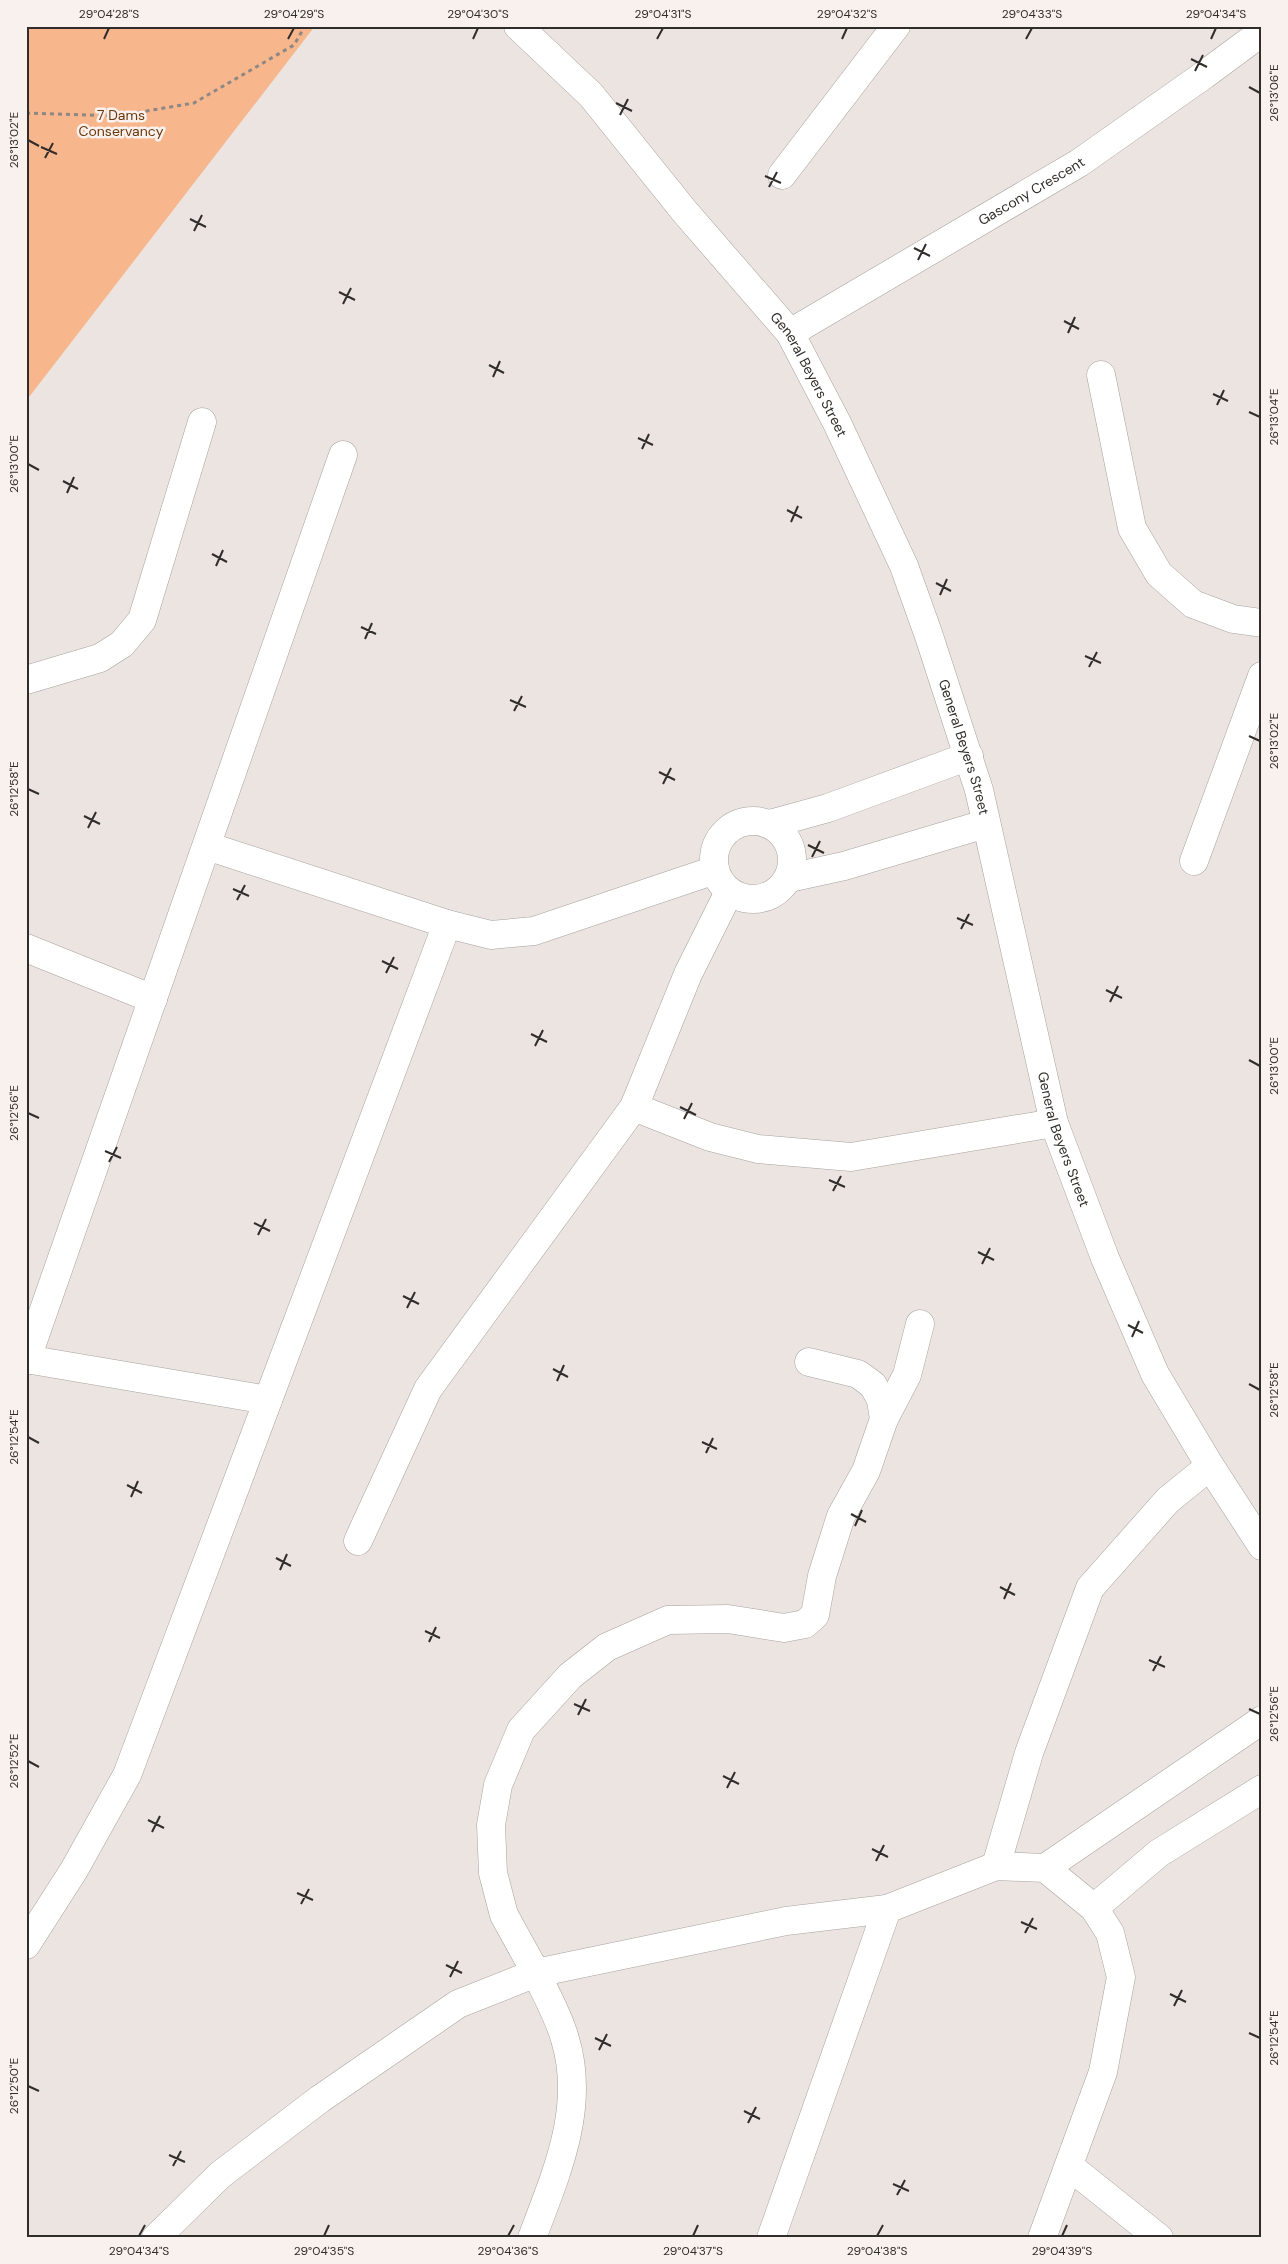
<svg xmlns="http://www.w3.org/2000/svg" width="1288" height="2264" font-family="'DM Sans',sans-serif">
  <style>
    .green { fill: #f7b68b }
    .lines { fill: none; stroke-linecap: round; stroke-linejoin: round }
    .minor-casing { stroke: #a9a29e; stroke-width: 29 }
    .path { stroke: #8d8885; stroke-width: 3; stroke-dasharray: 4 4; stroke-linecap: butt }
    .minor { stroke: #fff; stroke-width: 28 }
    .ticks { fill: none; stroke: #302d2b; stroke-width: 2 }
    .labels { text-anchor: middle; stroke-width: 5; stroke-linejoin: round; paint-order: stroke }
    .park-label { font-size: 14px; fill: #6b370b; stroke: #f9f1ed }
    .street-label { font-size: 14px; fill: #302d2b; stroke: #f9f1ed }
    .neatline { fill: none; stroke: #302d2b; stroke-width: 2 }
    .ticks-label { font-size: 12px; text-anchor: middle; fill: #302d2b }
  </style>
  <rect width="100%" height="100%" fill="#ebe4e0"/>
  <!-- green -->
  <path class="green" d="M 26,26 L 315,26 L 26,401 Z"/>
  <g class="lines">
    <defs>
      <g id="minor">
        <path id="s1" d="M 518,26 L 591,95 L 685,212 L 790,333 L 837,423 L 904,566 L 929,636 L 979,790 L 1054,1123 L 1105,1258 L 1155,1374 L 1210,1466 L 1262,1546"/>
        <path d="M 782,175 L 896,26"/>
        <path id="s2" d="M 790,333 L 1079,163 L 1204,75 L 1262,32"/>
        <path d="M 1101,375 L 1132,528 L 1159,574 L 1193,604 L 1233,619 L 1262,623"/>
        <path d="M 26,680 L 100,658 L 122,644 L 142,620 L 202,422"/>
        <circle cx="753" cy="860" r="39"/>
        <path d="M 770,824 L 828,808 L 969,756"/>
        <path d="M 207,846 L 447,924 L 491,935 L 534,931 L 715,870"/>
        <path d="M 1194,861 L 1262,676"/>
        <path d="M 789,878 L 844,866 L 985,824"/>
        <path d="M 26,948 L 153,999"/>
        <path d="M 634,1107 L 710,1137 L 758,1149 L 851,1157 L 1054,1123"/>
        <path d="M 26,1359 L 268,1400"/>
        <path d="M 26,1361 L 343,455"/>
        <path d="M 884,1419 L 907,1375 L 920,1324"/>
        <path d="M 358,1541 L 428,1389 L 634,1107 L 688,974 L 729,892"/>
        <path d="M 996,1866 L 1029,1753 L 1090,1588 L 1168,1500 L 1210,1466"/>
        <path d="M 1045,1868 L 1262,1720"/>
        <path d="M 1094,1908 L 1159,1853 L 1262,1789"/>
        <path d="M 887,1909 L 996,1866 L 1045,1868 L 1094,1908 L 1110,1933 L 1121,1977 L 1103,2072 L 1042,2238"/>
        <path d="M 26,1945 L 74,1870 L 127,1775 L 447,924"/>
        <path d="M 1069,2166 L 1159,2238"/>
        <path d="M 156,2238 L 220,2175 L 320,2099 L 458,2004 L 536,1973 C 546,1994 559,2017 565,2039 C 586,2108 556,2174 532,2238"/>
        <path d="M 771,2238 L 887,1909 L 786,1921 L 536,1973 L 504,1915 L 493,1873 L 491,1825 L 498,1785 L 521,1730 L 570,1676 L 607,1647 L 668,1620 L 728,1619 L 784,1628 L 805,1624 L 815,1615 L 822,1576 L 841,1516 L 866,1471 L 884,1419 L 881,1400 L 873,1385 L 858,1374 L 809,1362"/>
      </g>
    </defs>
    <!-- minor casing -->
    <use href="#minor" class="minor-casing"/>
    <!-- path -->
    <path class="path" d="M 26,113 L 117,116 L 194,103 L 294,45 L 305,26"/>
    <!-- minor -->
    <use href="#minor" class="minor"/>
  </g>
  <!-- ticks -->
  <path class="ticks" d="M 104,39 L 109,28M 288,39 L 294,28M 473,39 L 478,28M 657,39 L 663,28M 842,39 L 847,28M 1026,39 L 1032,28M 1211,39 L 1216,28M 1191,59 L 1207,67M 1195,71 L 1203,55M 1249,87 L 1260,93M 616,103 L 632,111M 620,115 L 628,99M 28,140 L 39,146M 41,147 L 57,154M 45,158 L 53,143M 765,176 L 781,183M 769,187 L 777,172M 190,219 L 206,227M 194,231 L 202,215M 914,248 L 930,256M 918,260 L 926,244M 339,292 L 355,300M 343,304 L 351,288M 1064,321 L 1079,329M 1068,333 L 1075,317M 489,365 L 504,373M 493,377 L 500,361M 1213,394 L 1228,401M 1217,405 L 1224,390M 1249,412 L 1260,417M 638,438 L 653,445M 642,449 L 649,434M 28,464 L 39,470M 63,481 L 78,489M 67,493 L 74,477M 787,510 L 802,518M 791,522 L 798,506M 212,554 L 227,562M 216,566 L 223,550M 936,583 L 951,591M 940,595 L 947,579M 361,627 L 376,634M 365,639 L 372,623M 1085,656 L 1101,663M 1089,667 L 1097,652M 510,700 L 526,707M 514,711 L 522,696M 1249,736 L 1260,741M 659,772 L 675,780M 663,784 L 671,768M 28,789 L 39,794M 84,816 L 100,824M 88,828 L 96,812M 808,845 L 824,853M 812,857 L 820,841M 233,889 L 249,896M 237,900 L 245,885M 957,918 L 973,925M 961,929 L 969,914M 382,961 L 398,969M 386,973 L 394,957M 1106,990 L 1122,998M 1110,1002 L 1118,986M 531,1034 L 547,1042M 535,1046 L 543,1030M 1249,1060 L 1260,1066M 680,1107 L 696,1115M 28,1113 L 39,1118M 684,1119 L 692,1103M 105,1151 L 121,1158M 109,1162 L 117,1147M 829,1180 L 845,1187M 833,1191 L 841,1176M 254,1223 L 270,1231M 258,1235 L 266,1219M 978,1252 L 994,1260M 982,1264 L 990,1248M 403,1296 L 419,1304M 407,1308 L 415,1292M 1128,1325 L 1143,1333M 1132,1337 L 1139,1321M 553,1369 L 568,1377M 557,1381 L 564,1365M 1249,1384 L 1260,1390M 28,1437 L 39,1443M 702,1442 L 717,1449M 706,1453 L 713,1438M 127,1485 L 142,1493M 131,1497 L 138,1481M 851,1514 L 866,1522M 855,1526 L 862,1510M 276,1558 L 291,1566M 280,1570 L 287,1554M 1000,1587 L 1015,1595M 1004,1599 L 1011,1583M 425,1631 L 440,1638M 429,1642 L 436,1627M 1149,1660 L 1165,1667M 1153,1671 L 1161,1656M 574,1704 L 590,1711M 1249,1709 L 1260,1714M 578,1715 L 586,1699M 28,1761 L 39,1767M 723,1776 L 739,1784M 727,1788 L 735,1772M 148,1820 L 164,1828M 152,1832 L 160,1816M 872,1849 L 888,1857M 876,1861 L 884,1845M 297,1893 L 313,1900M 301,1904 L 309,1889M 1021,1922 L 1037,1929M 1025,1933 L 1033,1918M 446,1965 L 462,1973M 450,1977 L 458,1961M 1170,1994 L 1186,2002M 1174,2006 L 1182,1990M 1249,2033 L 1260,2038M 595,2038 L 611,2046M 599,2050 L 607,2034M 28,2086 L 39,2091M 744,2111 L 760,2119M 748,2123 L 756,2107M 169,2155 L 185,2162M 173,2166 L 181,2151M 893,2184 L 909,2191M 897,2195 L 905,2180M 139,2236 L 145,2225M 324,2236 L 329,2225M 508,2236 L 514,2225M 693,2236 L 698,2225M 877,2236 L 883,2225M 1062,2236 L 1067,2225"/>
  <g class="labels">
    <!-- park labels -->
    <g class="park-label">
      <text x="121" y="120">7 Dams<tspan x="121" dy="16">Conservancy</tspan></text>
    </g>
    <!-- street labels -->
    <g class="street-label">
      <text dy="5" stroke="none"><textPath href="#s2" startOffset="280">Gascony Crescent</textPath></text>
      <text dy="5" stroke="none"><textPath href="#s1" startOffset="456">General Beyers Street</textPath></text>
      <text dy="5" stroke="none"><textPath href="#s1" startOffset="861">General Beyers Street</textPath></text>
      <text dy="5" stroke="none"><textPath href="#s1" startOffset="1266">General Beyers Street</textPath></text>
    </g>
  </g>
  <!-- border -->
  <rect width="1288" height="2264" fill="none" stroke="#f9f1ed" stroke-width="55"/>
  <rect x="28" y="28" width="1232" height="2208" class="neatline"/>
  <g class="ticks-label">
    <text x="109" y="18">29°04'28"S</text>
    <text x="294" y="18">29°04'29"S</text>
    <text x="478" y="18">29°04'30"S</text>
    <text x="663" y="18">29°04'31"S</text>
    <text x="847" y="18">29°04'32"S</text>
    <text x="1032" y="18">29°04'33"S</text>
    <text x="1216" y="18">29°04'34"S</text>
    <text transform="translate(1274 93) rotate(-90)" y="4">26°13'06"E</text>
    <text transform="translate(14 140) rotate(-90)" y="4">26°13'02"E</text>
    <text transform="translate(1274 417) rotate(-90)" y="4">26°13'04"E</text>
    <text transform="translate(14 464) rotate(-90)" y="4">26°13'00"E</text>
    <text transform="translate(1274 741) rotate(-90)" y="4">26°13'02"E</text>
    <text transform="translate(14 789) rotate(-90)" y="4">26°12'58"E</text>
    <text transform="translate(1274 1066) rotate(-90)" y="4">26°13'00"E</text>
    <text transform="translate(14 1113) rotate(-90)" y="4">26°12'56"E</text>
    <text transform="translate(1274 1390) rotate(-90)" y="4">26°12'58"E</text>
    <text transform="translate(14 1437) rotate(-90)" y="4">26°12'54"E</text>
    <text transform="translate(1274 1714) rotate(-90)" y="4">26°12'56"E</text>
    <text transform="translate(14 1761) rotate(-90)" y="4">26°12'52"E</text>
    <text transform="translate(1274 2038) rotate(-90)" y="4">26°12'54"E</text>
    <text transform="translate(14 2086) rotate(-90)" y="4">26°12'50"E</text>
    <text x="139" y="2255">29°04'34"S</text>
    <text x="324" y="2255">29°04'35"S</text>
    <text x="508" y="2255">29°04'36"S</text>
    <text x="693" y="2255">29°04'37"S</text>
    <text x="877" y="2255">29°04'38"S</text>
    <text x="1062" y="2255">29°04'39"S</text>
  </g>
</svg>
